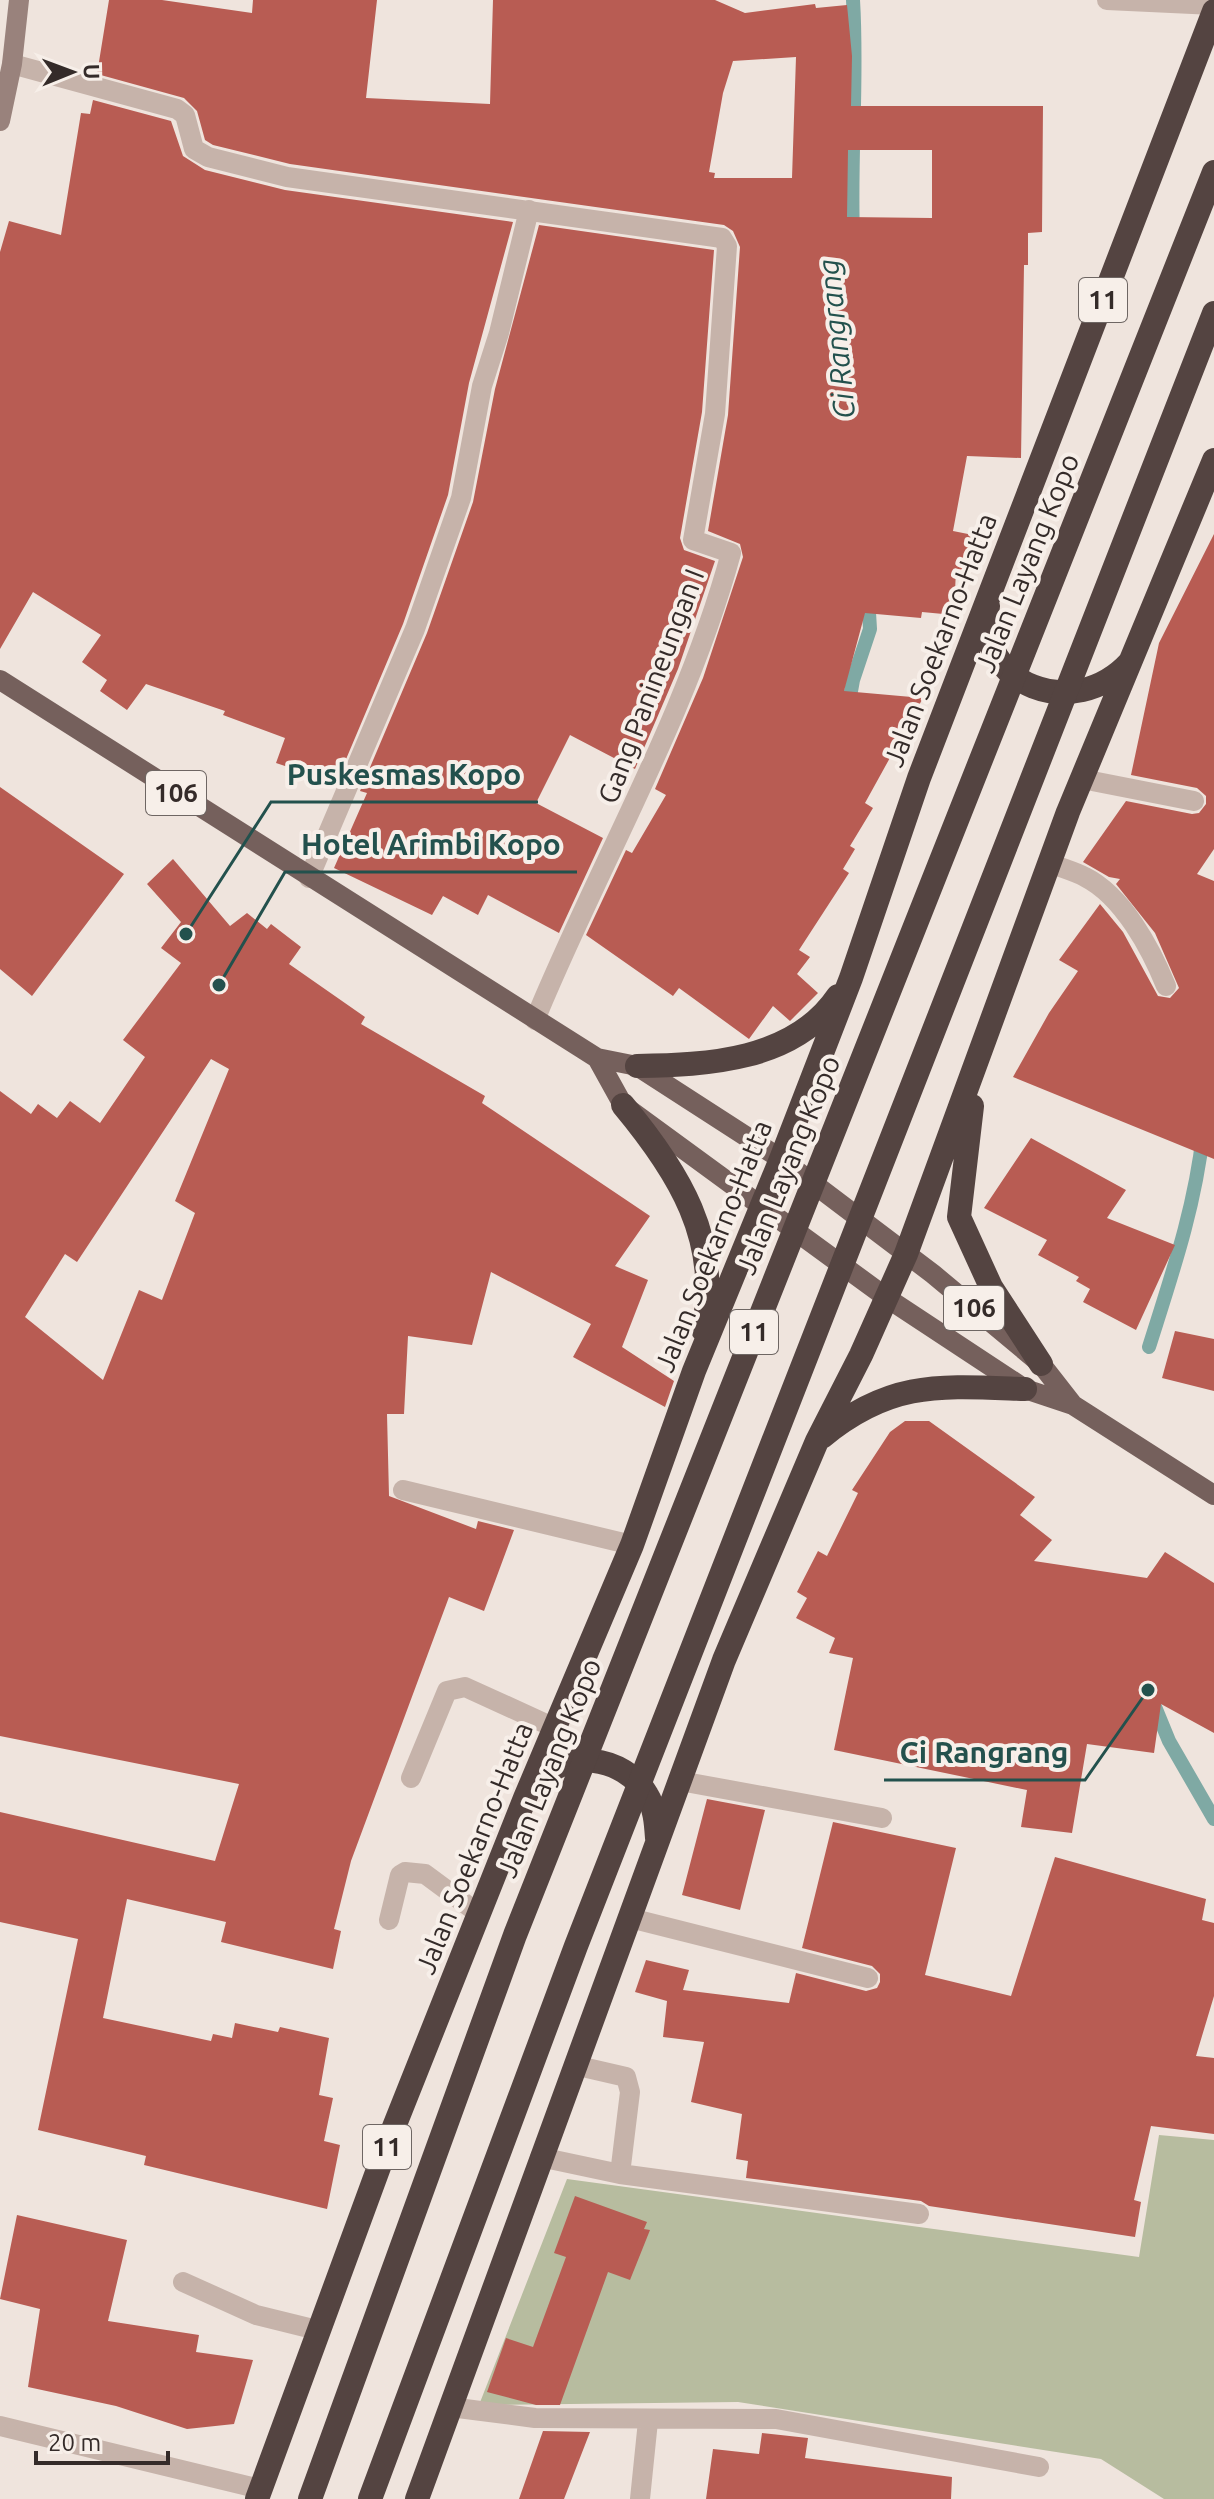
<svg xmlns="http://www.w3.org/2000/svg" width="1214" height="2499" font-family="Ubuntu,sans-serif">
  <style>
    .green { fill: #b7bc9f }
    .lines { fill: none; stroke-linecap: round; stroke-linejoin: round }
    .stream { stroke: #7fa9a4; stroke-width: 14 }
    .building { fill: #b85c53; fill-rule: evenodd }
    .lane { stroke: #c6b3aa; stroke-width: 20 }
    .street { stroke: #c6b3aa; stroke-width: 20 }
    .secondary { stroke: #99827c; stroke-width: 20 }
    .primary { stroke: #75605c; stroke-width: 20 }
    .highway { stroke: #544441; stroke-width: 24 }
    .highway-bridge { stroke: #544441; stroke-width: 24 }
    .labels { text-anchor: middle; stroke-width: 8; stroke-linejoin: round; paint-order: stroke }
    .shield { fill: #f7efe9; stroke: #6e6663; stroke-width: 2 }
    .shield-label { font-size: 26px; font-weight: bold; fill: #342b29 }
    .street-label { font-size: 28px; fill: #342b29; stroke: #f7efe9 }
    .water-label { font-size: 30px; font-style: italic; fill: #23514d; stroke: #f7efe9 }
    .leader { fill: none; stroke: #23514d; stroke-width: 3 }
    .callout-dot { fill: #23514d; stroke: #f7efe9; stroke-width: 3 }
    .callout-label { font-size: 30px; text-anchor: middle; font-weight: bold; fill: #23514d; stroke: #f7efe9; stroke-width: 8; stroke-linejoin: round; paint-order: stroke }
  </style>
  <rect width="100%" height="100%" fill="#efe4dd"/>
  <!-- green -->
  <path class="green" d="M 1159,2135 L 1214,2140 L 1214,2499 L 1164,2499 L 1101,2459 L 738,2402 L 479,2405 L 567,2179 L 1139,2257 Z"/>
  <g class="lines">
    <!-- stream -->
    <path class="stream" d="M 853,235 C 850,157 858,79 853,0
      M 848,708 L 853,680 L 870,629 L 868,596
      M 1149,1347 C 1171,1277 1195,1208 1203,1134
      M 1153,1702 L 1169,1741 L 1214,1819"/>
  </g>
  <!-- building -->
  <path class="building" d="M 109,0 L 162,0 L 252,13 L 253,0 L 377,0 L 366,98 L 490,104 L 493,0 L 715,0 L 745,13 L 815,4 L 816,8 L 847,5 L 852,56 L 851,106 L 1043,106 L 1042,232 L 1028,233 L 1028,265 L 1024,265 L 1021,458 L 967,456 L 953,531 L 973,535 L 971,570 L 956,569 L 954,615 L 922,612 L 921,618 L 865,613 L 844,691 L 923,698 L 865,803 L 873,808 L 850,846 L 855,849 L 843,869 L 849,873 L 799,950 L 810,957 L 797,974 L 818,993 L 790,1021 L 773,1006 L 749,1039 L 679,988 L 673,996 L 586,935 L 626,850 L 632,853 L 666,795 L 655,789 L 703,678 L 743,557 L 740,544 L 708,531 L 728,415 L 740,247 L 733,231 L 724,225 L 290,164 L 213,145 L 205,140 L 197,111 L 184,98 L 97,74 ZM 796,57 L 792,178 L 714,178 L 715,173 L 709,172 L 723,93 L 733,61 ZM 848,150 L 932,150 L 932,218 L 847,217 Z
    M 93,100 L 171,121 L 183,156 L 205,170 L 285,190 L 513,222 L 469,383 L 448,495 L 403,624 L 336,783 L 276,763 L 285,738 L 223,715 L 225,711 L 146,684 L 127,710 L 100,691 L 107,680 L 82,662 L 101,635 L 33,592 L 0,649 L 0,252 L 9,221 L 61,235 L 81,113 L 90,114 Z
    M 539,225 L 714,250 L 702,412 L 680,538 L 684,550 L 715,561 L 678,669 L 635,769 L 570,735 L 536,803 L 603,838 L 559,933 L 488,895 L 478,915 L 443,896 L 432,915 L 334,868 L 367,793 L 360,791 L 427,633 L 473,502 L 495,389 Z
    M 1214,534 L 1214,849 L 1197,874 L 1214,881 L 1214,1159 L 1013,1077 L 1049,1013 L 1078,971 L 1059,960 L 1100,904 L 1123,932 L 1158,996 L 1170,998 L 1179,988 L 1155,933 L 1116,884 L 1120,879 L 1109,877 L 1083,862 L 1126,801 L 1192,814 L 1199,813 L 1206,804 L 1206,796 L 1197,788 L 1131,775 L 1159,643 Z
    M 0,787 L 124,874 L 32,996 L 0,969 Z
    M 173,859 L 230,926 L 247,913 L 267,929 L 271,924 L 301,947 L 289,964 L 365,1017 L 361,1024 L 485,1096 L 482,1103 L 650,1216 L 615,1266 L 648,1280 L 622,1347 L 674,1381 L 665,1407 L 573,1357 L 591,1324 L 491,1272 L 472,1345 L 408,1336 L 404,1414 L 387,1414 L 389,1496 L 476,1529 L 478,1521 L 514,1530 L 484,1611 L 449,1597 L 351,1861 L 334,1929 L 341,1931 L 333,1969 L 221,1942 L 226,1922 L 127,1899 L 103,2018 L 211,2041 L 213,2034 L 232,2038 L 235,2023 L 278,2032 L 280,2027 L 329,2038 L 319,2095 L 333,2098 L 324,2141 L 340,2145 L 327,2209 L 144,2165 L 146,2156 L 38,2130 L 78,1939 L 0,1922 L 0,1812 L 215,1861 L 239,1784 L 0,1736 L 0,1091 L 31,1114 L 38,1104 L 57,1118 L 70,1101 L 100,1123 L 145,1057 L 123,1040 L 181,963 L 161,948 L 181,922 L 147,884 ZM 211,1059 L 229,1069 L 175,1201 L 195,1213 L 162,1300 L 139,1290 L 103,1380 L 25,1317 L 65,1254 L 77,1262 Z
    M 1031,1138 L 1126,1190 L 1107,1218 L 1175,1245 L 1136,1330 L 1083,1302 L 1090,1289 L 1076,1281 L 1079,1277 L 1038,1255 L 1047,1240 L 984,1208 Z
    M 1175,1331 L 1214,1339 L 1214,1391 L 1162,1378 Z
    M 905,1421 L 929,1421 L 1035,1497 L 1020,1515 L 1052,1540 L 1034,1561 L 1147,1578 L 1165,1552 L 1214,1583 L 1214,1733 L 1161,1704 L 1154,1753 L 1087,1744 L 1072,1833 L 1021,1827 L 1027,1790 L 834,1750 L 853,1658 L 829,1653 L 835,1638 L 796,1618 L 807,1598 L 797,1592 L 818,1551 L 827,1556 L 858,1493 L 852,1490 L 890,1432 Z
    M 707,1799 L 765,1810 L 740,1910 L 682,1895 Z
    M 833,1822 L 956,1848 L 925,1975 L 1011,1996 L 1055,1857 L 1206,1899 L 1202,1920 L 1214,1923 L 1214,1996 L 1196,2056 L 1214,2058 L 1214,2134 L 1151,2126 L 1134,2200 L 1141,2202 L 1135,2237 L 929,2206 L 921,2201 L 746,2178 L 748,2161 L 736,2159 L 742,2114 L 691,2102 L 704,2042 L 663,2037 L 667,2001 L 635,1992 L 646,1960 L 689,1970 L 683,1990 L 789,2003 L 796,1973 L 866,1991 L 877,1988 L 880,1982 L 880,1974 L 872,1966 L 802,1948 Z
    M 575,2196 L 647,2222 L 644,2229 L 650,2230 L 630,2280 L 608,2272 L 560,2405 L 536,2405 L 487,2392 L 506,2338 L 533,2347 L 566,2257 L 554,2253 Z
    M 17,2215 L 127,2240 L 108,2321 L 199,2335 L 196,2352 L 253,2360 L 234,2424 L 187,2429 L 116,2406 L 28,2387 L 40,2309 L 0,2299 Z
    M 543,2431 L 590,2432 L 564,2499 L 519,2499 Z
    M 762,2433 L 808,2438 L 805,2458 L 952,2477 L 951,2499 L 706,2499 L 713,2449 L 759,2454 Z"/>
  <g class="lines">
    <!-- lane -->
    <path class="lane" d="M 1107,0 L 1214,5
      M 1050,863 C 1061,868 1074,871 1085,877 C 1123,896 1151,949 1166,986
      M 411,1778 L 447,1691 L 465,1687 L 555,1728
      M 680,1781 L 882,1818
      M 630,1918 L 868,1978
      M 389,1920 L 400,1875 L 405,1872 L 425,1874 L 479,1914
      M 574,2065 L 626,2077 L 630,2092 L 620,2174
      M 540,2157 L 620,2174 L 919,2214
      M 183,2282 L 256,2315 L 317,2330
      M 450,2407 L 535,2418 L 776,2419 L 1039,2467
      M 0,2426 L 260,2489
      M 640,2499 L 648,2421"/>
    <!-- street -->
    <path class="street" d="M 12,64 L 177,109 L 185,115 L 194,149 L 208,157 L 287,177 L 722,238 L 727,246 L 715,414 L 693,540 L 731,553 C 686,718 599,864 535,1020
      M 1082,779 L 1194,801
      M 309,878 L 415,629 L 461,498 L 482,386 L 499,333 L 529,210
      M 403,1490 L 632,1545"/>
    <!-- secondary -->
    <path class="secondary" d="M 0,121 L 12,64 L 19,0"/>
    <!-- primary -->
    <path class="primary" d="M 0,680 L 597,1058 L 637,1066 L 781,1159 L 933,1274 L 1041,1364 L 1073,1405
      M 597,1058 L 623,1105 L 887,1298 L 1025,1389 L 1073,1405 L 1214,1495"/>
    <!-- highway -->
    <path class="highway" d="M 988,606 C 975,685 1074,723 1130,662
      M 637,1066 C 707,1065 794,1061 838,996
      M 623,1105 C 678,1171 722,1240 703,1330
      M 972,1106 L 959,1217 L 991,1287 L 1041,1364
      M 822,1437 C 891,1380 941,1386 1025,1389
      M 534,1786 C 563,1747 624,1755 647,1795 C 655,1808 656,1823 657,1838
      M 257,2499 L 390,2137 L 525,1798 L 632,1545 L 694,1371 L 781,1159 L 851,978 L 919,778 L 1214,11
      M 417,2499 L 724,1660 L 817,1441 L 861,1355 L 906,1254 L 1068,812 L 1214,460"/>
    <!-- highway-bridge -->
    <path class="highway-bridge" d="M 310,2499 L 515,1935 L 1214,172
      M 370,2499 L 576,1946 L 1214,313"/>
  </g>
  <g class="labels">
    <!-- shield labels -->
    <g class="shield">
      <rect x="1079" y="278" width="48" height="44" rx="6"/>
      <rect x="146" y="771" width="60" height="44" rx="6"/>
      <rect x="944" y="1286" width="60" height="44" rx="6"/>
      <rect x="730" y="1310" width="48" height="44" rx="6"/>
      <rect x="363" y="2125" width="48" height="44" rx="6"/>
    </g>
    <g class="shield-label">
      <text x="1103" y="309">11</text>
      <text x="176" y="802">106</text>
      <text x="974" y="1317">106</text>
      <text x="754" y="1341">11</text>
      <text x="387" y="2156">11</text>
    </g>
    <!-- street labels -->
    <g class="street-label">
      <text transform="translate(1027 563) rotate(-68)" y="10">Jalan Layang Kopo</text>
      <text transform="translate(940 640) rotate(-69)" y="10">Jalan Soekarno-Hatta</text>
      <text transform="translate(651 686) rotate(-69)" y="10">Gang Panineungan I</text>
      <text transform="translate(788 1165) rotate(-68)" y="10">Jalan Layang Kopo</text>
      <text transform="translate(713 1246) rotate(-68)" y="10">Jalan Soekarno-Hatta</text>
      <text transform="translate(549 1768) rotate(-68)" y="10">Jalan Layang Kopo</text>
      <text transform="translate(474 1848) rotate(-68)" y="10">Jalan Soekarno-Hatta</text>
    </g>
    <!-- water labels -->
    <g class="water-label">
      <text transform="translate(837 339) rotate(-96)" y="10">Ci Rangrang</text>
    </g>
  </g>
  <!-- callouts -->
  <path class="leader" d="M186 934L271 802H538M219 985L285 872H577M1148 1690L1085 1780H884"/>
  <g class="callout-dot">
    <circle cx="186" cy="934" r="8"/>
    <circle cx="219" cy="985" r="8"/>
    <circle cx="1148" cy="1690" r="8"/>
  </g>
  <g class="callout-label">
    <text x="404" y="785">Puskesmas Kopo</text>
    <text x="431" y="855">Hotel Arimbi Kopo</text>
    <text x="984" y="1763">Ci Rangrang</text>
  </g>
  <!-- north arrow -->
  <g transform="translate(72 72) rotate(89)" stroke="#f7efe9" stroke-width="6" paint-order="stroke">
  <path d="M0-6L14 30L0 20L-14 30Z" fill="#342b29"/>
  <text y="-12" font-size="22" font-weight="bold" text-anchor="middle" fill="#342b29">U</text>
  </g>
  <!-- scale -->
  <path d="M36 2451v12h132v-12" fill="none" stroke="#342b29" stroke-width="4"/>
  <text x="48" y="2451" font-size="24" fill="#342b29" stroke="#f7efe9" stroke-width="6" paint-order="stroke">20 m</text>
</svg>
